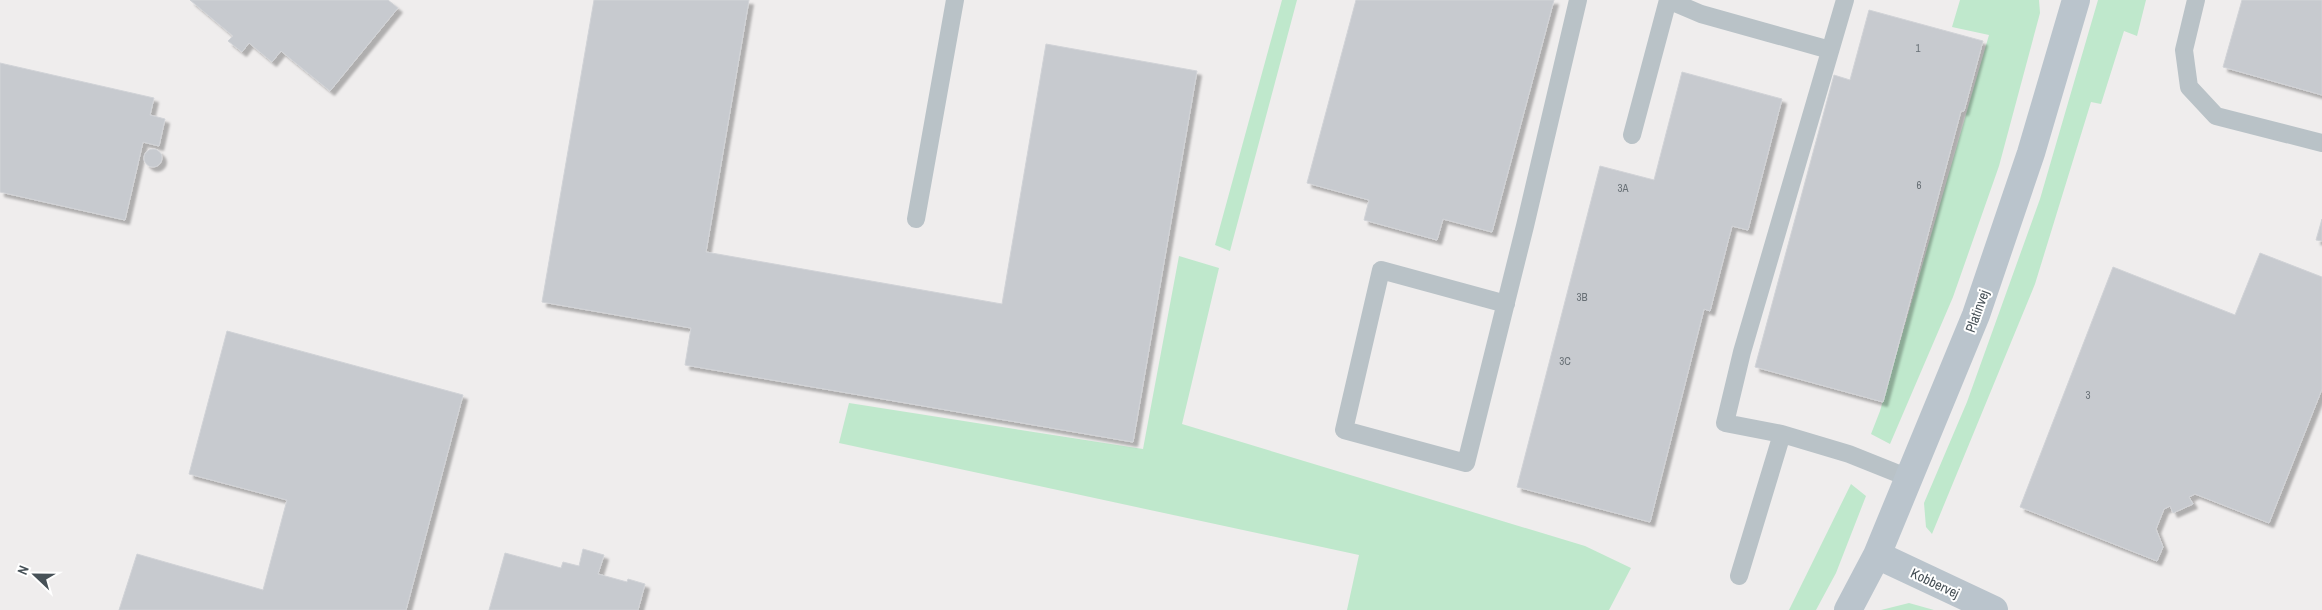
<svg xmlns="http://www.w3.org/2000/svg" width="2322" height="610" font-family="'Archivo Narrow',sans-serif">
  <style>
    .green { fill: #bfe8cc }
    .building { fill: #c7cacf; stroke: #d1d3d7; filter: url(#shadow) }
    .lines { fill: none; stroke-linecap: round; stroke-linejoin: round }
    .lane { stroke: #b9c2c7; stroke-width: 18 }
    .secondary { stroke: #bac4cc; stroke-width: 28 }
    .labels { text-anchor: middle; stroke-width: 4; stroke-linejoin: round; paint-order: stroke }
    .number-label { font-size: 11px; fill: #676f75 }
    .street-label { font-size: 14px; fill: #475157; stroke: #fff }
  </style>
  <defs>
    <filter id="shadow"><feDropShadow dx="4.5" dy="4.5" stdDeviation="1" flood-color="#0004"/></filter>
  </defs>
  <rect width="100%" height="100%" fill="#efeded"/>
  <!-- green -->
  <path class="green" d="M 1282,0 L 1297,0 L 1230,251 L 1215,245 Z
    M 1960,0 L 2039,0 L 2040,13 L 1999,166 L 1953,297 L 1890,444 L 1871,434 L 1880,411 L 1989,35 L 1952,27 Z
    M 2098,0 L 2146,0 L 2137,36 L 2124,31 L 2101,104 L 2091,102 L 2035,284 L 1932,534 L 1926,527 L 1924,503 L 1967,402 L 2040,199 Z
    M 1179,256 L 1219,268 L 1182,424 L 1585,546 L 1631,568 L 1609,610 L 1347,610 L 1359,555 L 839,443 L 849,403 L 1143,449 Z
    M 1851,484 L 1866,496 L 1836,573 L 1816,610 L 1789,610 Z
    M 1909,603 L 1934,610 L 1881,610 Z"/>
  <!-- building -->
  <path class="building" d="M 190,0 L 388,0 L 398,8 L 330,91 L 281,51 L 272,62 L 249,43 L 242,52 L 228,41 L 233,36 Z
    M 594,0 L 749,0 L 706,252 L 1002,304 L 1046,44 L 1197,71 L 1133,442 L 685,365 L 691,328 L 542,302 Z
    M 1356,0 L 1554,0 L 1492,232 L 1443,219 L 1437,240 L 1364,220 L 1369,200 L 1307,183 Z
    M 2242,0 L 2322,0 L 2322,95 L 2223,67 Z
    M 1869,10 L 1983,41 L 1964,111 L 1961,111 L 1883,402 L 1755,367 L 1834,75 L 1850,80 Z
    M 0,63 L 154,98 L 150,115 L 165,119 L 159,146 L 143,142 L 125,220 L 0,192 Z
    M 1682,72 L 1782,99 L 1748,230 L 1732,226 L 1710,311 L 1704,309 L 1650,522 L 1517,487 L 1600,166 L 1654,180 Z
    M144 158a9 9 0 1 1 18 0a9 9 0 1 1-18 0Z
    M 2322,219 L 2322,241 L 2316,240 Z
    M 2260,253 L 2322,277 L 2322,389 L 2269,523 L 2195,494 L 2189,497 L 2193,504 L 2173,513 L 2170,506 L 2164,509 L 2156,529 L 2163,547 L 2157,561 L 2020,507 L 2113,267 L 2235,315 Z
    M 227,331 L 463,395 L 406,610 L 119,610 L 137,554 L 263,590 L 287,500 L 189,474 Z
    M 583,549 L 604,555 L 598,574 L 627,582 L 628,579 L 645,584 L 638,610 L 489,610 L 505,553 L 561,568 L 563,562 L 579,566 Z"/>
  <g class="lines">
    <!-- lane -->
    <path class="lane" d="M 2196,0 L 2184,50 L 2189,87 L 2216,116 L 2322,143
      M 1632,135 L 1668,0 L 1701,14 L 1830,50
      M 916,219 L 955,0
      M 1506,304 L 1381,270 L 1344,430 L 1466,463 L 1525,226 L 1578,0
      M 1782,434 L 1725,423 L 1742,352 L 1845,0
      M 1739,576 L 1782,434 L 1849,454 L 1909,478"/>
    <!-- secondary -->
    <path class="secondary" d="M 1877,555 L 1994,610
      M 1848,610 L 1877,555 L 1976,315 L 2031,153 L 2076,0"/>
  </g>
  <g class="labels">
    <!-- number labels -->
    <g class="number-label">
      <text x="1918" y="52">1</text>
      <text x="1919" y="189">6</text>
      <text x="1623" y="192">3A</text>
      <text x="1582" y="301">3B</text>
      <text x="1565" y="365">3C</text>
      <text x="2088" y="399">3</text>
    </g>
    <!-- street labels -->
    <g class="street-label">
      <text transform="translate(1977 311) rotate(-70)" y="5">Platinvej</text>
      <text transform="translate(1935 583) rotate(25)" y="5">Kobbervej</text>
    </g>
  </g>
  <!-- north arrow -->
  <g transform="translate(35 575) rotate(292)" stroke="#ffffff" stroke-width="4" paint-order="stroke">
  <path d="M0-4L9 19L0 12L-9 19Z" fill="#475157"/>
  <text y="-8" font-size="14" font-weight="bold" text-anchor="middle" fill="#475157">N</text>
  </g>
</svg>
